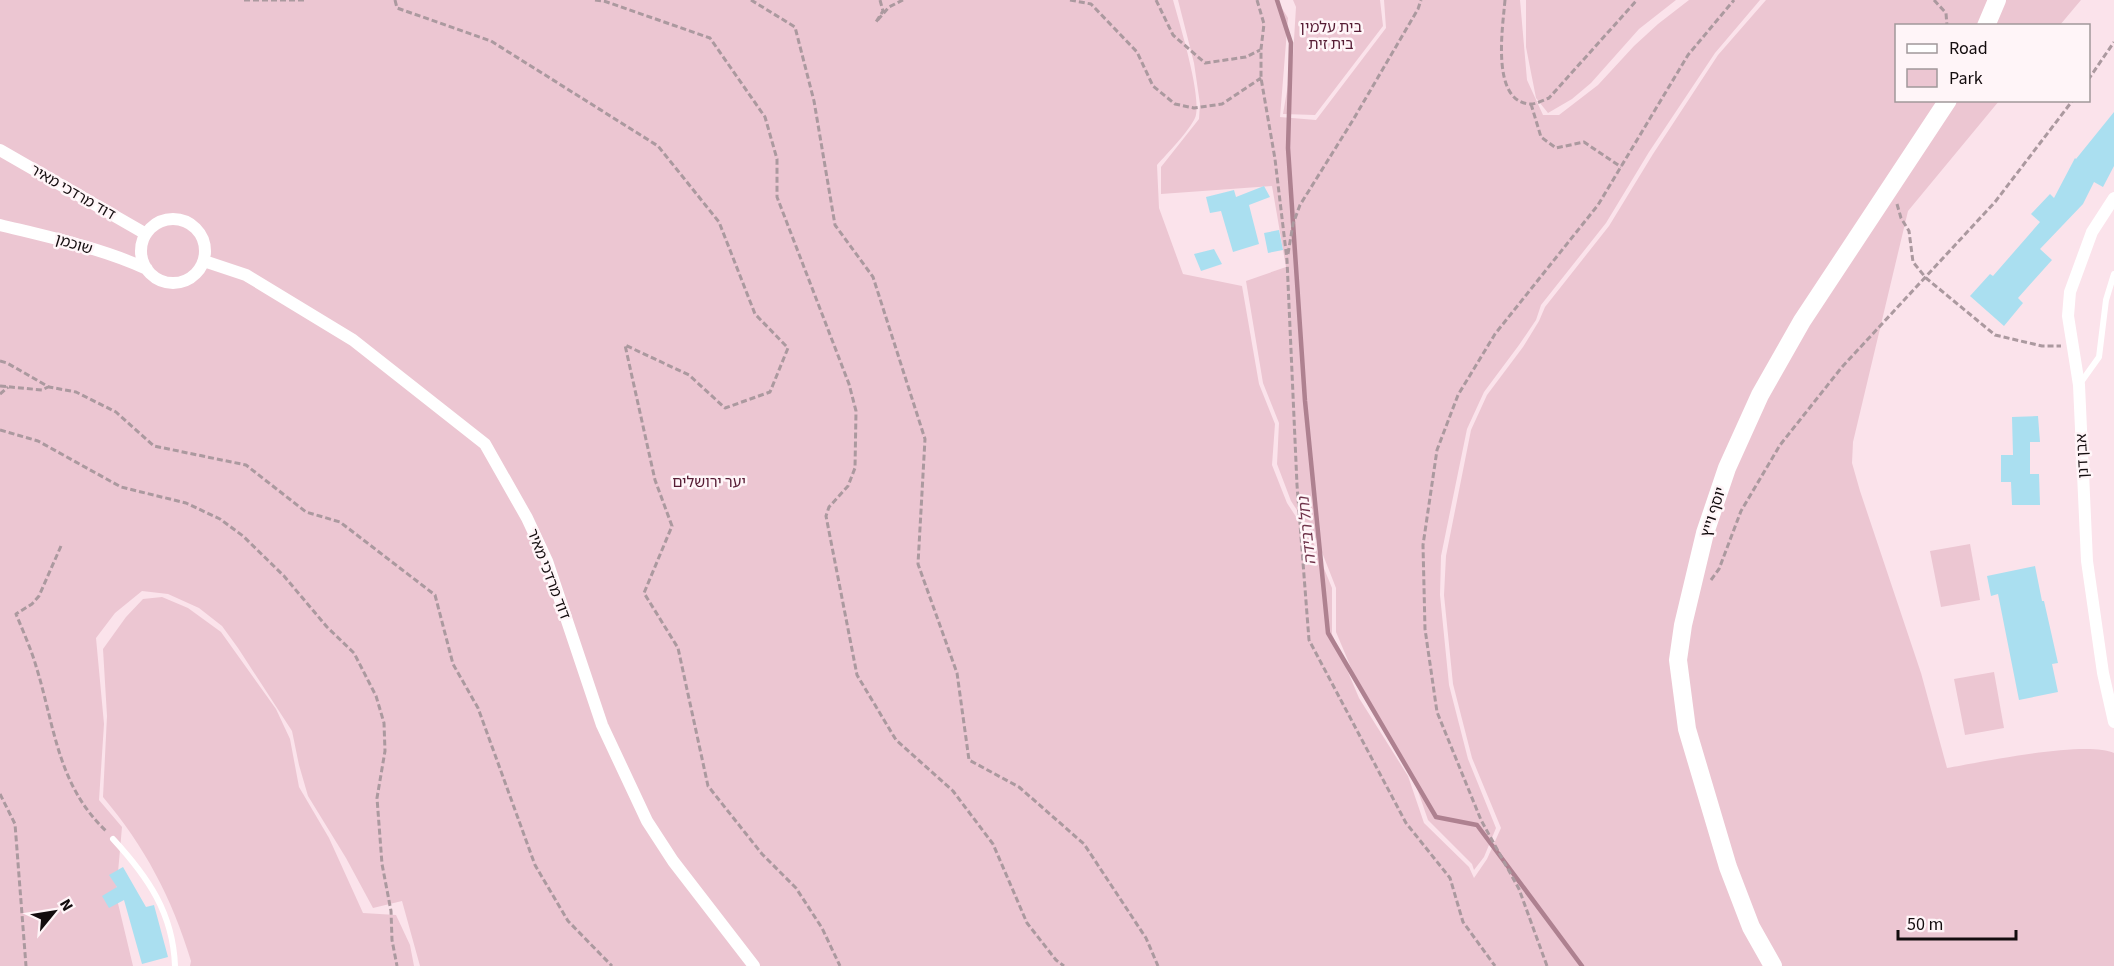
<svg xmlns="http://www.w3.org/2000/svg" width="2114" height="966" font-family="'Source Sans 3','Noto Sans Hebrew',sans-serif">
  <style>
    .green { fill: #ecc6d2 }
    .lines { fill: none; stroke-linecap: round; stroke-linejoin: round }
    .stream { stroke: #ae8190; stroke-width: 4.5 }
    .building { fill: #aadff0 }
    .path { stroke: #ab999f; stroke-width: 3; stroke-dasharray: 6 3; stroke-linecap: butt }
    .service { stroke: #fff; stroke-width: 6 }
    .minor { stroke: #fff; stroke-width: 12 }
    .secondary { stroke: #fff; stroke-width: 18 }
    .labels { text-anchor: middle; stroke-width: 5; stroke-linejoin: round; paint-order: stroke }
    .park-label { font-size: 15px; fill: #561c34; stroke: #fff5f8 }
    .street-label { font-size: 15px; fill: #130c0e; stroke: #fff5f8 }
    .water-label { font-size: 16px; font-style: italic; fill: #6f334a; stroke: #fff5f8 }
  </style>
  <rect width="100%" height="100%" fill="#fbe3eb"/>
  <!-- green -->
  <path class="green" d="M 0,0 L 1173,0 C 1179,22 1203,99 1195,118 C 1189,131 1167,154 1157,165 L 1159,208 L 1183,274 L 1242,286 L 1259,384 L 1275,424 L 1272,465 L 1287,503 L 1314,544 L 1332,588 L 1332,634 L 1359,698 L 1408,776 L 1424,823 L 1469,867 L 1474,878 L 1487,859 L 1501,828 L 1472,758 L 1453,684 L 1444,595 L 1446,556 L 1471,430 L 1487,395 L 1523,347 L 1539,321 L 1545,307 L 1609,226 L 1653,154 L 1718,55 L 1766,0 L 2081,0 L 2060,25 L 1896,26 L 1896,100 L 1999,101 L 1908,211 L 1853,442 L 1852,463 L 1860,491 L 1921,673 L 1947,768 C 1982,762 2086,740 2114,753 L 2114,966 L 420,966 L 402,901 L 373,908 L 346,858 L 308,796 L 299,765 L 292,731 L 238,648 L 222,626 L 199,608 L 168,594 L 142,591 L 115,613 L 96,638 L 104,724 L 99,800 L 122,827 L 116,895 L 133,966 L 0,966 Z
    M 1178,0 L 1277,0 L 1288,18 L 1280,117 L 1316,120 L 1386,28 L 1384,0 L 1520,0 L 1527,80 L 1543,115 L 1559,115 L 1598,85 L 1634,46 L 1658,24 L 1689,0 L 1760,0 L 1715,53 L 1649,152 L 1606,223 L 1541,305 L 1536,320 L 1519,345 L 1484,392 L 1467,429 L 1441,556 L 1440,595 L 1449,685 L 1468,759 L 1496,828 L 1484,857 L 1474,870 L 1472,864 L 1428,820 L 1412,774 L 1363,696 L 1336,632 L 1336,588 L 1318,542 L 1291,501 L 1277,464 L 1279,423 L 1263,383 L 1246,281 L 1286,267 L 1272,186 L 1161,194 L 1161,167 L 1199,119 L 1200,104 L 1194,63 Z
    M 1293,0 L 1380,0 L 1383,26 L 1315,115 L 1283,114 L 1293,56 L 1296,7 Z
    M 1526,0 L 1676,0 L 1639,29 L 1591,83 L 1572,99 L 1548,113 L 1536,98 L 1526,47 Z
    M 1970,544 L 1980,600 L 1941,607 L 1930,551 Z
    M 162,597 L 188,608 L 221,632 L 276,709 L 290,739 L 299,787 L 329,838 L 363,913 L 396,915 L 410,945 L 414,966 L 190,966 L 191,961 C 172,898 145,847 103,797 L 107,716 L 103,649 L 126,617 L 143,599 Z
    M 1994,672 L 2004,728 L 1965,735 L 1954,679 Z"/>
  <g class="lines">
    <!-- stream -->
    <path class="stream" d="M 1277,0 L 1291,43 L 1288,148 L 1305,401 L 1328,633 L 1436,817 L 1477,825 L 1582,966"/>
  </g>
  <!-- building -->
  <path class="building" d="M 2114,112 L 2114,166 L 2103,187 L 2094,182 L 2083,204 L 2040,249 L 2052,260 L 2018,298 L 2023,303 L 2004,326 L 1970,296 L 1990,274 L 1993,276 L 2040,222 L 2031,214 L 2050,194 L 2054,198 L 2075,158 L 2076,159 Z
    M 1264,186 L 1270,197 L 1249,205 L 1259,244 L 1233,252 L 1221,211 L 1210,213 L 1206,197 L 1234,190 L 1236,197 Z
    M 1279,230 L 1283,250 L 1268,253 L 1264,233 Z
    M 1214,249 L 1222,264 L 1201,271 L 1194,254 Z
    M 2038,416 L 2040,442 L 2030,442 L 2030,474 L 2039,474 L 2040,505 L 2012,505 L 2011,482 L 2001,482 L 2001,455 L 2013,455 L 2012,417 Z
    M 2035,566 L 2042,601 L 2044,601 L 2058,663 L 2052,664 L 2058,692 L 2019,700 L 1998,594 L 1991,596 L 1987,576 Z
    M 123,867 L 146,907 L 154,905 L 168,957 L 142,964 L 124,900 L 109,908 L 102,896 L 117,887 L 109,875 Z"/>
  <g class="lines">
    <!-- path -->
    <path class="path" d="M 244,0 L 305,0
      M 395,0 L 397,8 L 491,41 L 658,146 L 719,222 L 755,314 L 788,348 L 770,392 L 725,408 L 689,375 L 625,345 L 655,480 L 672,526 L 644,593 L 678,648 L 708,786 L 762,854 L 796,888 L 822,928 L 840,966
      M 595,0 L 604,1 L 710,38 L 765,117 L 777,159 L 777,197 L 849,384 L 856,411 L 855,468 L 848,486 L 829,507 L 826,516 L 857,675 L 896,740 L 953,791 L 993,844 L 1027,923 L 1056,960 L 1064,966
      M 751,0 L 795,27 L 814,101 L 835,225 L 873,277 L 925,439 L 918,564 L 957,673 L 969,760 L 1019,787 L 1084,844 L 1146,938 L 1158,966
      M 880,0 L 883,11 L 876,22 L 889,7 L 903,0
      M 1070,0 L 1091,4 L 1137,52 L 1153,86 L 1175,104 L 1194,108 L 1222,104 L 1261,78
      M 1156,0 L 1173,35 L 1205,63 L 1246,57 L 1260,50
      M 1257,0 L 1264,24 L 1261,49 L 1261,78 L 1275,159 L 1287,260 L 1297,485 L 1309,640 L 1406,823 L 1450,878 L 1463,922 L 1495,966
      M 1505,0 C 1503,26 1490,103 1531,104 C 1536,104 1544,100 1549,98 L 1637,0
      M 1934,0 L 1946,13 L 1947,26
      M 2088,80 L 2114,42
      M 1531,104 L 1541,137 L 1556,148 L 1584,142 L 1621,167
      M 1897,204 L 1901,218 L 1909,231 L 1913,262 L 1926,278 L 1995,335 L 2042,346 L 2061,346
      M 1288,254 L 1293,224 L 1300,205 L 1353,120 L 1418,9 L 1421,0
      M 0,361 L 7,363 L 49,387 L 76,392 L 116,412 L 154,446 L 246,465 L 306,512 L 340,522 L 435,595 L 453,664 L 478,708 L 535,865 L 568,921 L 612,966
      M 0,386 L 42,390 L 48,387
      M 0,394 L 8,387
      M 0,430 L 38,441 L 121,487 L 186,503 L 220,519 L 243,536 L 284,576 L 327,627 L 354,653 L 376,696 L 384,723 L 385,751 L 377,798 L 382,864 L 391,911 L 392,940 L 397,966
      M 61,546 L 39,596 L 32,604 L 16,614 C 23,631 31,649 36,666 C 55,727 57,784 106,831
      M 1711,580 L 1719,569 L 1741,511 L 1780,445 L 1842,367 L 1995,202 L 2073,100
      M 0,794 L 15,824 L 26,966
      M 1547,966 L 1519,889 L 1481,820 L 1437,712 L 1425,629 L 1423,545 L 1437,450 L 1458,395 L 1495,334 L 1598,205 L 1688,55 L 1734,0"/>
    <!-- service -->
    <path class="service" d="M 2079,385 L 2099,357 L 2106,300 L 2114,274
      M 113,839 C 148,877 173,913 175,966"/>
    <!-- minor -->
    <path class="minor" d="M 0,150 L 146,234
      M 2114,198 L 2092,232 L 2070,292 L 2068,316 L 2079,385 L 2087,561 L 2103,673 L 2114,722
      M141 251a32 32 0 1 1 64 0a32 32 0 1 1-64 0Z
      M 0,225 C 49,237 101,248 147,269
      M 204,261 L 246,275 L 353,340 L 485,444 L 527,518 L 547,561 L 602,725 L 647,821 L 673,861 L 754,966"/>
    <!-- secondary -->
    <path class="secondary" d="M 1986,26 L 1997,0
      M 1773,966 L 1751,927 L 1728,867 L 1687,729 L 1678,660 L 1683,625 L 1705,533 L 1727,468 L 1760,395 L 1802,321 L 1948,100"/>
  </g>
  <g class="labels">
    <!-- park labels -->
    <g class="park-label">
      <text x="1331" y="32">בית עלמין<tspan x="1331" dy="17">בית זית</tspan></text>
      <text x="709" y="487">יער ירושלים</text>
    </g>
    <!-- street labels -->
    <g class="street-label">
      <text transform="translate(73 192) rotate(30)" y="5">דוד מרדכי מאיר</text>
      <text transform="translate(74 244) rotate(17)" y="5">שוכמן</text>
      <text transform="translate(2082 456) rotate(-93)" y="5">אבן דנן</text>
      <text transform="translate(1713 512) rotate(-72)" y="5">יוסף וייץ</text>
      <text transform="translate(549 574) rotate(69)" y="5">דוד מרדכי מאיר</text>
    </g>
    <!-- water labels -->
    <g class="water-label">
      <text transform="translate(1306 531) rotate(-96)" y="6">נחל רבידה</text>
    </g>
  </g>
  <!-- legend -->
  <rect x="1895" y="24" width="195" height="78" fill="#fff5f8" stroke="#a1989a" stroke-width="1.5"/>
  <rect x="1907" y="44" width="30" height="9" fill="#ffffff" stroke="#a1989a" stroke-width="1.5"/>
  <text x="1949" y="54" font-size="18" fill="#130c0e">Road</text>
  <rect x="1907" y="69" width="30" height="18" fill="#ecc6d2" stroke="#a1989a" stroke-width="1.5"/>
  <text x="1949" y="84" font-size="18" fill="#130c0e">Park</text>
  <!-- north arrow -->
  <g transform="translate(54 912) rotate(60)" stroke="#fff5f8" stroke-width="4.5" paint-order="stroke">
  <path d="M0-4.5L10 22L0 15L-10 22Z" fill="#130c0e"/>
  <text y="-9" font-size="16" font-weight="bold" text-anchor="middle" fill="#130c0e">N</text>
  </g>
  <!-- scale -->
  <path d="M1898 930v9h118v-9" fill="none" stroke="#130c0e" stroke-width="3"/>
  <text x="1907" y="930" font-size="18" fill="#130c0e" stroke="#fff5f8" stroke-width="4.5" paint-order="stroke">50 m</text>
</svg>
